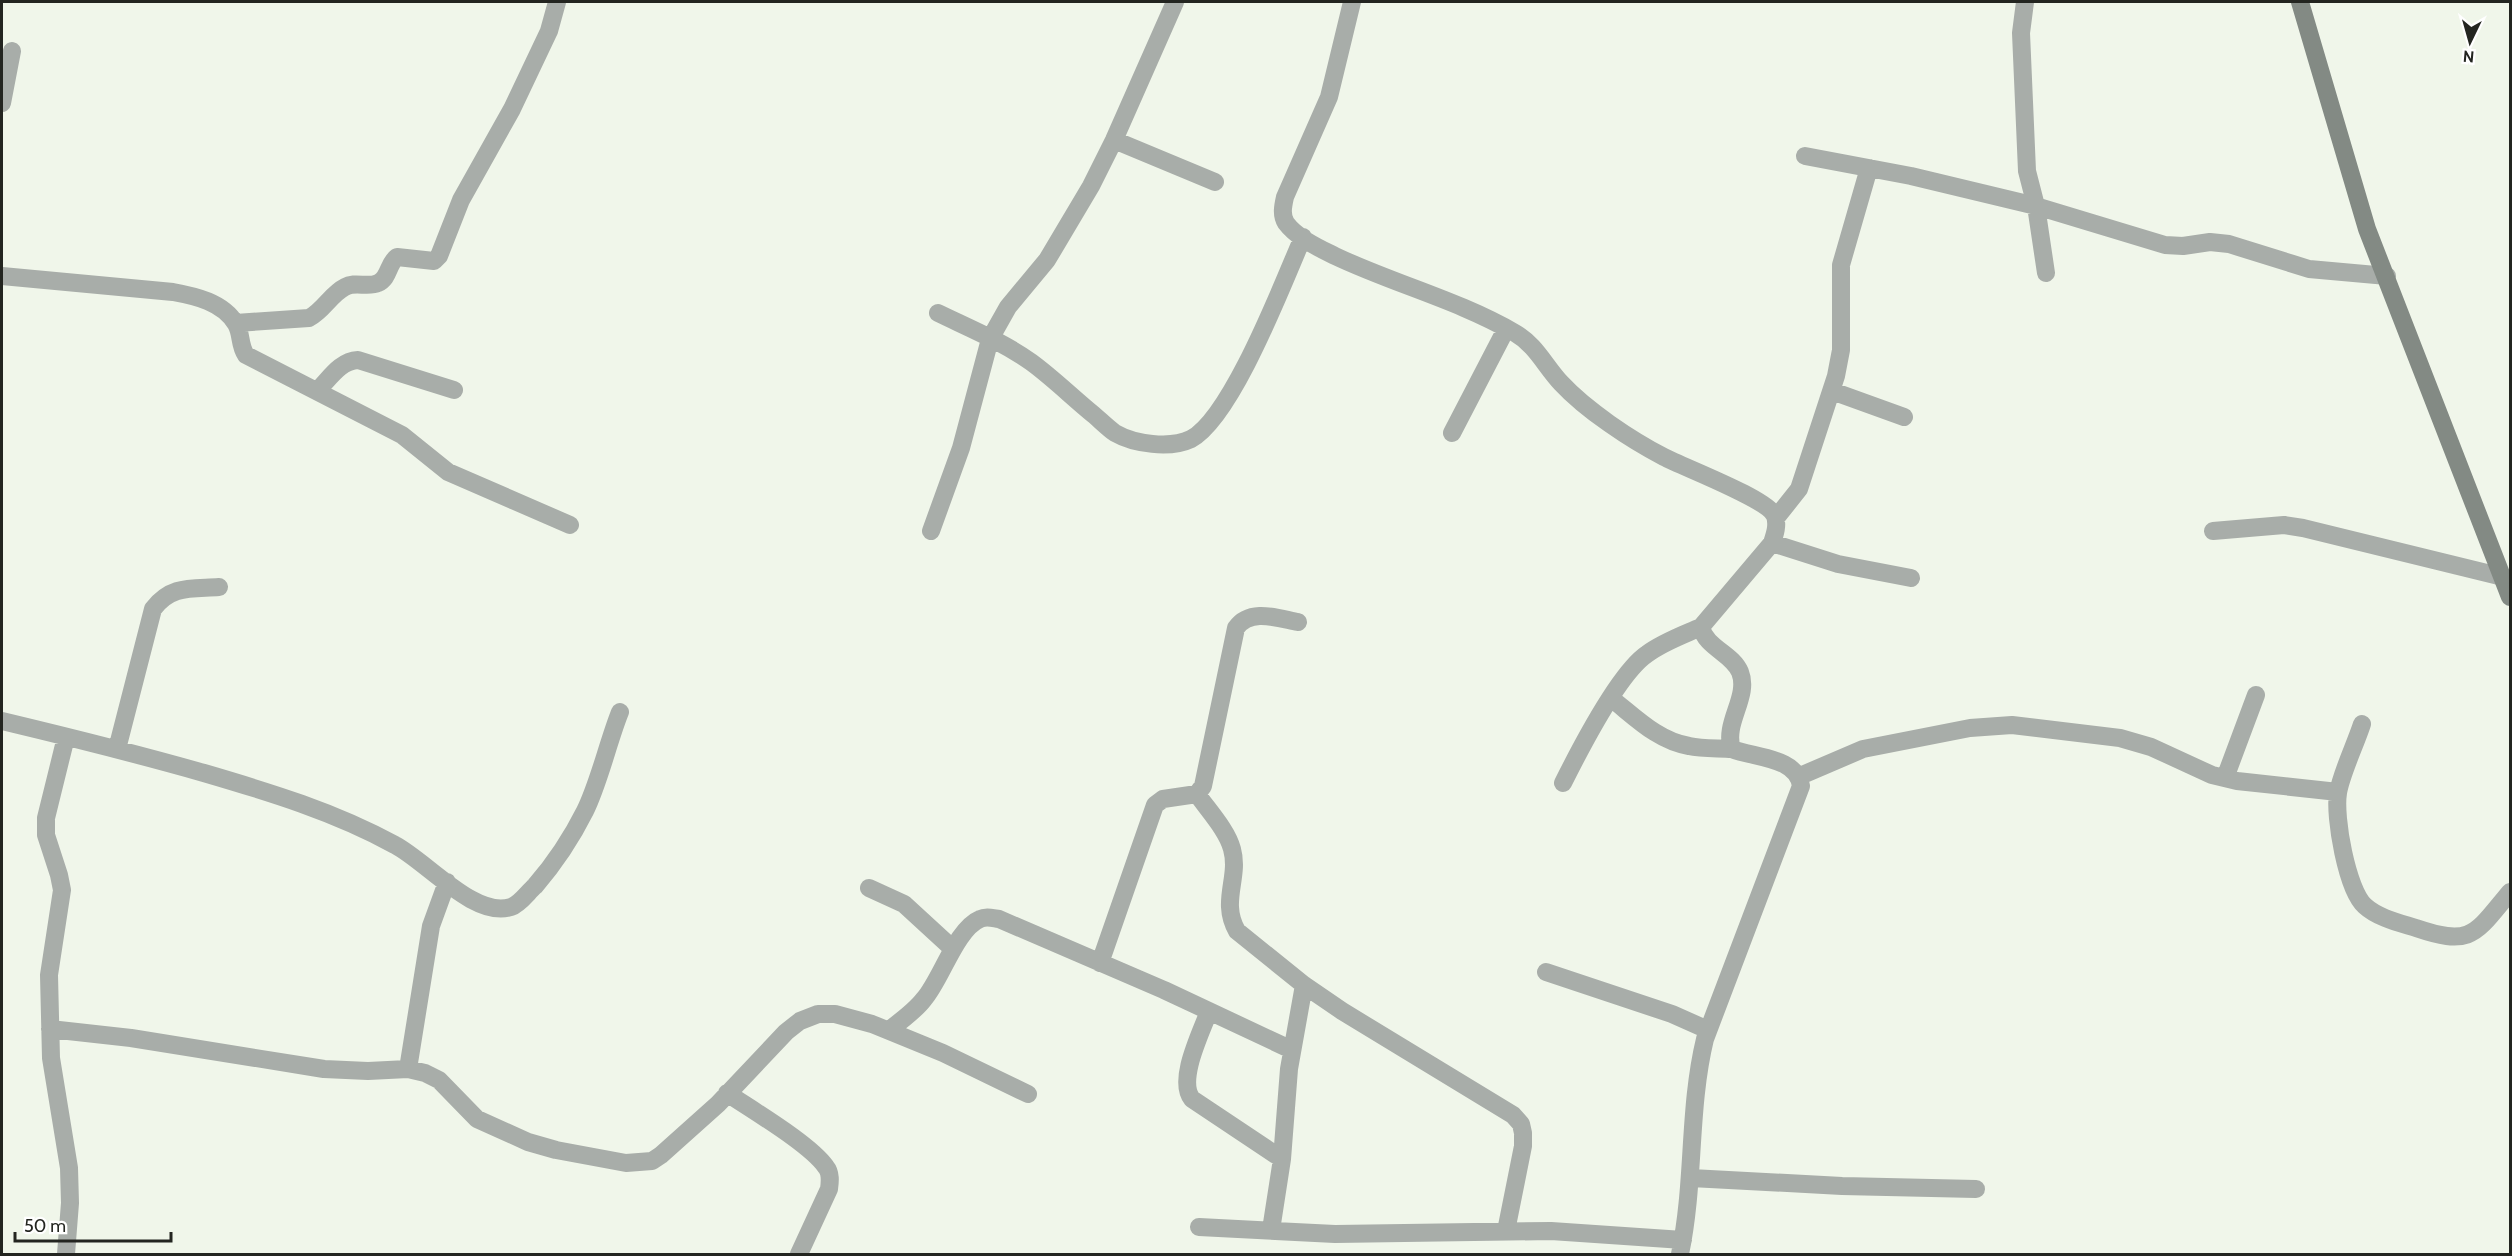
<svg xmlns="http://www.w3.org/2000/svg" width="2512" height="1256" font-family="Cabin,sans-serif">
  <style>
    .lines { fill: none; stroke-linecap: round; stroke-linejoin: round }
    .street { stroke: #a8ada9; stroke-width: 18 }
    .secondary { stroke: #838a84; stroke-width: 18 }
  </style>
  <rect width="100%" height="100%" fill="#f0f6ea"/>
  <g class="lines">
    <!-- street -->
    <path class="street" d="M 1352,2 L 1329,97 L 1285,197 C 1283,206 1281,215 1286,223 C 1297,238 1319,248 1335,256 C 1394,284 1458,300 1515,333 C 1536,345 1545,366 1561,383 C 1586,410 1631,440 1664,457 C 1685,468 1768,499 1775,516 C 1778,525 1775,534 1772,543 L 1701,627 C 1706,648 1732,653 1740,672 C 1750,697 1723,723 1732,749 C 1755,758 1797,757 1801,786 L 1705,1039 C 1688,1109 1695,1183 1680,1254
      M 2025,2 L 2021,33 L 2027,171 L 2036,206 L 2046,273
      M 2,103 L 12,51
      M 1114,140 L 1215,182
      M 1805,156 L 1911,176 L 2036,206 L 2165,245 L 2183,246 L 2210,242 L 2229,244 L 2309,269 L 2387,276
      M 2,276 L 173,292 C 195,296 223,302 236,324 C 242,334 239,345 246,355 L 402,435 L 448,472 L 570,525
      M 938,313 C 969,328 1003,342 1031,362 C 1053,378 1073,398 1094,415 C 1101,421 1108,428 1115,433 C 1134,444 1170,449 1191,439 C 1232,417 1283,283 1303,237
      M 236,323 L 309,318 C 323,311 331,294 345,287 C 355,281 368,288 378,283 C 389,279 388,263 397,257 L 434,261 L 439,256 L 461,200 L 512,109 L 549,31 L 557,2
      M 318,390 C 330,378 340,361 358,360 L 454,390
      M 1832,391 L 1904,417
      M 1452,433 L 1506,329
      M 1776,518 L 1799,489 L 1836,376 L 1841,350 L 1841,265 L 1869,168
      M 931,531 L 961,448 L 990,339 L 1008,307 L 1047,260 L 1091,186 L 1114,140 L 1175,2
      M 2213,531 L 2284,525 L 2303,528 L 2503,577
      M 1772,543 L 1838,564 L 1911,578
      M 1612,699 C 1635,717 1658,741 1689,746 C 1702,749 1718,748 1732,749
      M 2,721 C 69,737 137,754 204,773 C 269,792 335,812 395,845 C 426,861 475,919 511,907 C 520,904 528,892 535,886 C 554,864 572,837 585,811 C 599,783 608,742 620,712
      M 2362,724 C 2356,743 2341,774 2338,793 C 2334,817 2347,890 2365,906 C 2378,918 2400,923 2416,928 C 2472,947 2475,934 2510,892
      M 66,737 L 46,818 L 46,835 L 59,875 L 62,890 L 49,975 L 51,1058 L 69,1168 L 70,1203 L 66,1254
      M 117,749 L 153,609 C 171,585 191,589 219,587
      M 1800,776 L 1863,749 L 1970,728 L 2012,725 L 2120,738 L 2151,747 L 2212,775 L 2237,781 L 2338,792
      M 2225,778 L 2256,695
      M 1563,783 C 1579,751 1619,673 1647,654 C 1663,642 1683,635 1701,627
      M 1197,794 C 1208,810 1227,830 1232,849 C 1240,878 1220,901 1237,931 L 1304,985 L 1342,1011 L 1513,1115 L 1521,1124 L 1523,1133 L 1523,1146 L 1506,1231
      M 869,888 L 904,904 L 953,949
      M 1100,963 L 1155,805 L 1163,799 L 1197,794 L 1203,786 L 1236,628 C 1250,608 1277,618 1298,622
      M 1546,972 L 1672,1014 L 1708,1030
      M 1209,1011 C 1201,1033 1177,1080 1192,1099 L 1282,1159
      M 50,1029 L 131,1038 L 324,1069 L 368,1071 L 408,1069 L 425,1073 L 439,1080 L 477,1119 L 528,1142 L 556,1150 L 626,1163 L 652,1161 L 661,1155 L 718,1104 L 786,1032 L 800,1021 L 818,1014 L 835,1014 L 872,1024 L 943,1053 L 1028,1094
      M 889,1030 C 901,1021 915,1011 924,999 C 941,980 956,929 980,919 C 986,916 992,918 999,919 L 1164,990 L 1292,1050
      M 408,1069 L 431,926 L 447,882
      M 727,1093 C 752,1110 810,1144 826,1167 C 831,1173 830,1182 829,1189 L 799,1254
      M 1691,1178 L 1842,1186 L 1976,1189
      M 1199,1227 L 1335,1234 L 1551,1231 L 1683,1240
      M 1271,1230 L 1282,1159 L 1289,1069 L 1304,985"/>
    <!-- secondary -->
    <path class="secondary" d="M 2300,2 L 2367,229 L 2510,597"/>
  </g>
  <!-- border -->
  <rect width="2512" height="1256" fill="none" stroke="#232520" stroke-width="6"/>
  <!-- north arrow -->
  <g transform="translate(2470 42) rotate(185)" stroke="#ffffff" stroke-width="4.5" paint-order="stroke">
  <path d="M0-4.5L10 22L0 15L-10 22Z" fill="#232520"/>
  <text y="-9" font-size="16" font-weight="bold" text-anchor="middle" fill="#232520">N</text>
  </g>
  <!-- scale -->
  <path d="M15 1232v9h156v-9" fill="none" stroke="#232520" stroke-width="3"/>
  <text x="24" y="1232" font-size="18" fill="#232520" stroke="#ffffff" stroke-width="4.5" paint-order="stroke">50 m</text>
</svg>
